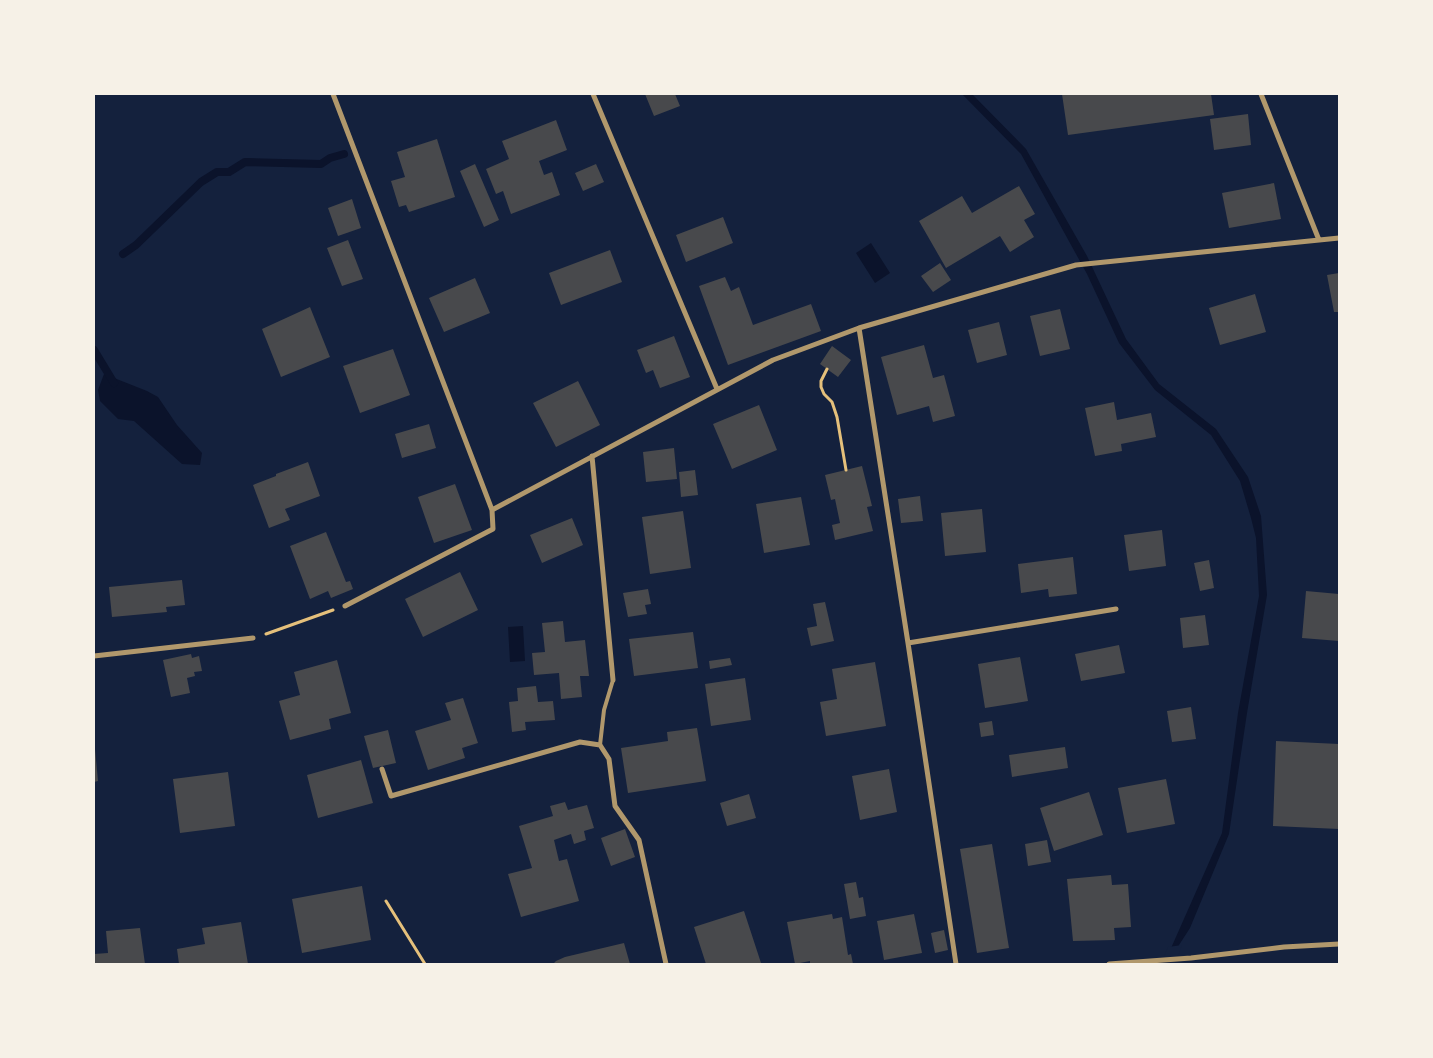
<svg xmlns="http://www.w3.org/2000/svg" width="1433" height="1058" font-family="'Exo 2',sans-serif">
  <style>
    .water { fill: #0b132b }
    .pier { fill: #14213d }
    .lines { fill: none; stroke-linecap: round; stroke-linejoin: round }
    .stream { stroke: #0b132b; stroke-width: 8 }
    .building { fill: #48494c }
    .path { stroke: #e5c07b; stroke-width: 3 }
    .service { stroke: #b1986c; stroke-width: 4 }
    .minor { stroke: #b1986c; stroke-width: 5 }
  </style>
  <rect width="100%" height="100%" fill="#14213d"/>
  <!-- water -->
  <path class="water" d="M 962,94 L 972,94 L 1026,149 L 1087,256 L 1126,339 L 1159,384 L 1216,429 L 1248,477 L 1261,516 L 1267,595 L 1247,713 L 1229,834 L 1190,928 L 1179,945 L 1172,964 L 1164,964 L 1222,833 L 1238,713 L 1259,596 L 1256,538 L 1251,518 L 1240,481 L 1211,435 L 1155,390 L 1119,343 L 1087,274 L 1021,154 Z
    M 871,243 L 890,273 L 875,283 L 856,253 Z
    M 104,374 L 147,391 L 158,397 L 177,425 L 202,453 L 200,465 L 182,464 L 134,421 L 118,419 L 100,401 L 98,390 Z
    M 523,626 L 525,661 L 510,662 L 508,627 Z"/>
  <!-- pier -->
  <path class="pier" d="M 1182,945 L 1175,964 L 1161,964 L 1168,947 Z"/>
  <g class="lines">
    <!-- stream -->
    <path class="stream" d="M 123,254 L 136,245 L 201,182 L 217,172 L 229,172 L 245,162 L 321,164 L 330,158 L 344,154
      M 94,350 L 114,383"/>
  </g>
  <!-- building -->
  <path class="building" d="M 645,94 L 675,94 L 680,106 L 654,116 Z
    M 1062,94 L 1211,94 L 1214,115 L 1068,135 Z
    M 1248,114 L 1251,145 L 1214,150 L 1210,119 Z
    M 556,120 L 567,150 L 539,161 L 544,175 L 552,172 L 560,195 L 511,214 L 503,191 L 496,194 L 486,169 L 509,159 L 502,141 Z
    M 437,139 L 455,197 L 409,212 L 406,205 L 399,207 L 391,181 L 405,177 L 397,152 Z
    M 475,164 L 499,220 L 484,227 L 460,171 Z
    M 596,164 L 604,182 L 583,191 L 575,173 Z
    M 1274,183 L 1281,219 L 1229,228 L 1222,193 Z
    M 1019,186 L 1035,214 L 1024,220 L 1034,237 L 1010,252 L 1000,236 L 946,268 L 919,221 L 962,196 L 972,213 Z
    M 352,199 L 361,228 L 338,236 L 328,208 Z
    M 723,217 L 733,243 L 686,262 L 676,235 Z
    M 348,240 L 363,279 L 342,286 L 327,248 Z
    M 610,250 L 622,282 L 561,305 L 549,273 Z
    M 940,263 L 951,280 L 933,292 L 921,276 Z
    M 1339,273 L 1339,312 L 1334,312 L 1327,275 Z
    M 725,277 L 731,291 L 739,287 L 753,325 L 811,304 L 821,331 L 728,365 L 699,286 Z
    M 475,278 L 490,313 L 444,332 L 429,298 Z
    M 1255,294 L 1266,332 L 1220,345 L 1209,308 Z
    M 310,307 L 330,357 L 281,377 L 262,329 Z
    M 1060,309 L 1070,349 L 1040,356 L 1030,316 Z
    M 999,322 L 1007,355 L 977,363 L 968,330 Z
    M 674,336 L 690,377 L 660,388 L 653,370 L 646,373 L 637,350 Z
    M 924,345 L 933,378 L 944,375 L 955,416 L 933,422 L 929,406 L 897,415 L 881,357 Z
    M 832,346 L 851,360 L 838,377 L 820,364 Z
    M 393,349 L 410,395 L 360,413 L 343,366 Z
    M 578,381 L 600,425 L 556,447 L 533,403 Z
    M 1114,402 L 1117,420 L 1151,413 L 1156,437 L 1121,444 L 1122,451 L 1095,456 L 1085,408 Z
    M 759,405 L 777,450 L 732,469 L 713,424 Z
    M 429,424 L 436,448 L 402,458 L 395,434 Z
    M 674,448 L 677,479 L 646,482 L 643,452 Z
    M 308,462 L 320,496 L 285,509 L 290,520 L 269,528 L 253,485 L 276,476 L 276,474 Z
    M 862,466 L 872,506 L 867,507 L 873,531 L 835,540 L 832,525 L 840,523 L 835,499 L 831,500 L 825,475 Z
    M 695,470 L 698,495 L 681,497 L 679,472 Z
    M 455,484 L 472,530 L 434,543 L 418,497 Z
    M 920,496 L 923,521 L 901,523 L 898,499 Z
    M 801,497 L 810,545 L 764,553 L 756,504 Z
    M 982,509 L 986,552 L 945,556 L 941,513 Z
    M 683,511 L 691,568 L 650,574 L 642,517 Z
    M 572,518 L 583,545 L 542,563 L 530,535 Z
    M 1162,530 L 1166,566 L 1129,571 L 1124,535 Z
    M 326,532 L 346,582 L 350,581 L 353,589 L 331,598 L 328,591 L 310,599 L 290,546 Z
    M 1073,557 L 1077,594 L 1049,597 L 1048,589 L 1021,593 L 1018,564 Z
    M 1209,560 L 1214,588 L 1200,591 L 1194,563 Z
    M 460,572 L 478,610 L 423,637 L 405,599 Z
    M 182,580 L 185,605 L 166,607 L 167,612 L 112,617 L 109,587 Z
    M 648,589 L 651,604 L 645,605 L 647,614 L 628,617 L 623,593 Z
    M 1306,591 L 1339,594 L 1339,641 L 1302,638 Z
    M 825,602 L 834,641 L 811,646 L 807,628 L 817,626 L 813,604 Z
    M 1205,615 L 1209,645 L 1183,648 L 1180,618 Z
    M 563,621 L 565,642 L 585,640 L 589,676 L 580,676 L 582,697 L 561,699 L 559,673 L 534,675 L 532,653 L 545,652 L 542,623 Z
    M 693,632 L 698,668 L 634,676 L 629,639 Z
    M 1119,645 L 1125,673 L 1081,681 L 1075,654 Z
    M 191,654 L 192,658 L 199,656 L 202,671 L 194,672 L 195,676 L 187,678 L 190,693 L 171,697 L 163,660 Z
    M 1020,657 L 1028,701 L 985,708 L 978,664 Z
    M 730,658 L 732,665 L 710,669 L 709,661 Z
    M 337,660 L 351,713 L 329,719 L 331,729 L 290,740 L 279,701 L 300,695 L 294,672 Z
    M 875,662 L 886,726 L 826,736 L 820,702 L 837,699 L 832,669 Z
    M 745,678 L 751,720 L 711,726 L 705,684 Z
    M 536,686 L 538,702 L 553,701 L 555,720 L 525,722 L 526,730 L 512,732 L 509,702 L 518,701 L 517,688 Z
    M 463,698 L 478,743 L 462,748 L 465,758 L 428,770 L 415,731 L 451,720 L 445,703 Z
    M 1191,707 L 1196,739 L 1172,742 L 1167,711 Z
    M 992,721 L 994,735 L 981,737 L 979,723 Z
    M 697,728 L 706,781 L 628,793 L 621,748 L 668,741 L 667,732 Z
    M 388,730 L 396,763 L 373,768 L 364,736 Z
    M 1276,741 L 1339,744 L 1339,829 L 1273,826 Z
    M 1065,747 L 1068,768 L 1012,777 L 1009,755 Z
    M 94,749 L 95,749 L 98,781 L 94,782 Z
    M 361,760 L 373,803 L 318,818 L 307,775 Z
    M 889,769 L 897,812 L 860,820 L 852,776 Z
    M 228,772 L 235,826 L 180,833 L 173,779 Z
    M 1166,779 L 1175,824 L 1127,833 L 1118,788 Z
    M 1089,792 L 1103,835 L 1054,851 L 1040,808 Z
    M 749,794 L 756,818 L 727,826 L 720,803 Z
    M 565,802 L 568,810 L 587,805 L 594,828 L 584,831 L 586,840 L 574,844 L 571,834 L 554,840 L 559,861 L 567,859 L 579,901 L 521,917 L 508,874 L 532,868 L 519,826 L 553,816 L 550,806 Z
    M 625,829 L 635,857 L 611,866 L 601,838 Z
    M 1047,840 L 1051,862 L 1028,866 L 1025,844 Z
    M 992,844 L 1009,948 L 977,953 L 960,849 Z
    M 1111,875 L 1112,885 L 1128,884 L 1131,927 L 1114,928 L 1115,940 L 1073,941 L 1067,879 Z
    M 856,882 L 859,898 L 863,897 L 866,916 L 850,919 L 844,884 Z
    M 362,886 L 371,940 L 302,953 L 292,899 Z
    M 744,911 L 761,963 L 706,964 L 694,927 Z
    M 832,914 L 833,919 L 842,917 L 848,955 L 851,954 L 853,964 L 810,964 L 810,961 L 795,964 L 787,922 Z
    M 914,914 L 922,953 L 884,960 L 877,921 Z
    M 241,922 L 248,964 L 179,964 L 177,949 L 205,944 L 202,928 Z
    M 140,928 L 145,964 L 94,964 L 94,954 L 108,953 L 106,931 Z
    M 944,930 L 948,950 L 935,953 L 931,933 Z
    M 624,943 L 630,964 L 553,964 L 556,961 L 565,957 Z"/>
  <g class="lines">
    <!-- path -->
    <path class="path" d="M 827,369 L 821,381 L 821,387 L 824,394 L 832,402 L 837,417 L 846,470
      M 266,634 L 333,610
      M 386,901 L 425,964"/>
    <!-- service -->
    <path class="service" d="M 600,745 L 604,710 L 613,680"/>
    <!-- minor -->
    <path class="minor" d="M 333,94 L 492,510
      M 593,94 L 717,389
      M 1261,94 L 1319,240
      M 859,328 L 908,643 L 956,964
      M 592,456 L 613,680
      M 345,606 L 493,529 L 492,510 L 773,360 L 859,328 L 1076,265 L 1339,238
      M 908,643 L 1116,609
      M 94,656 L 253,638
      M 382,769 L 391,796 L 580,742 L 600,745 L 609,759 L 615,806 L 639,840 L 666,964
      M 1109,964 L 1191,958 L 1284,947 L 1339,944"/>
  </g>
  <!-- border -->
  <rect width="1433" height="1058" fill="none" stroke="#f6f1e7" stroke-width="190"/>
</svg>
